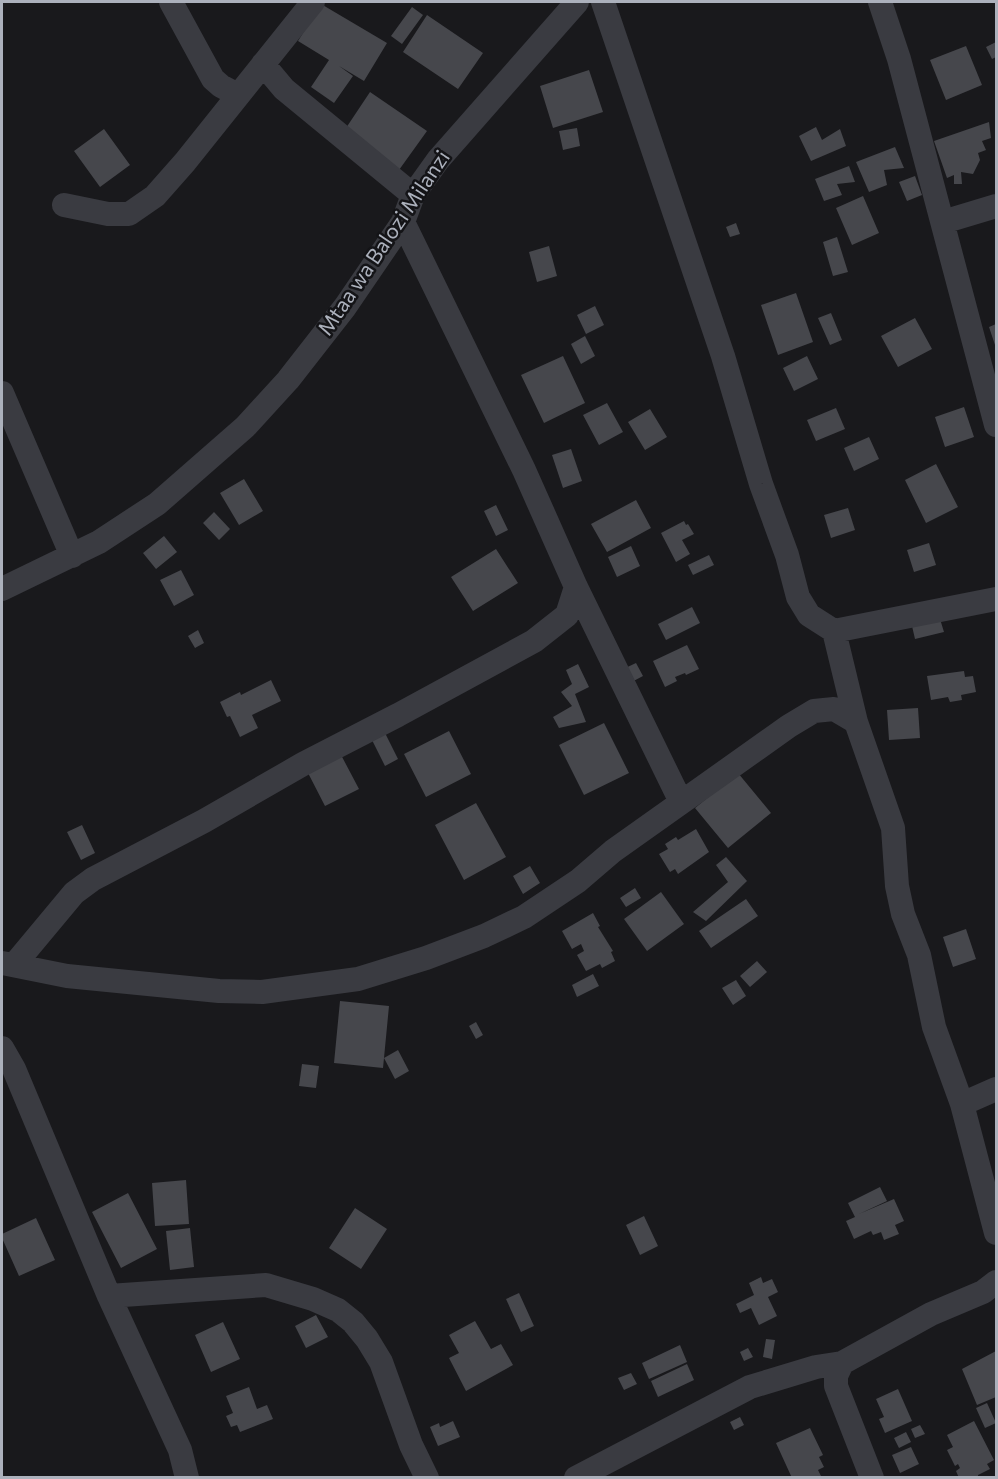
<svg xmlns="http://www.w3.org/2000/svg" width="998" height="1479" font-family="Commissioner,sans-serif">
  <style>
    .building { fill: #46474c }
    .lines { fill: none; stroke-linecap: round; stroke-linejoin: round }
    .minor { stroke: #3a3b41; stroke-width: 24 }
    .labels { text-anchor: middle; stroke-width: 5; stroke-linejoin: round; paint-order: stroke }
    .street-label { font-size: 21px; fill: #acb1bc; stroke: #141417 }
  </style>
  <rect width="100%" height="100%" fill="#19191c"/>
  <!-- building -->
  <path class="building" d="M 321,4 L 387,43 L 364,81 L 339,66 L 353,76 L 334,103 L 311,87 L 329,60 L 298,41 Z
    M 412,7 L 423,15 L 402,44 L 391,36 Z
    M 427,15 L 483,53 L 458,89 L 403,52 Z
    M 996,42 L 996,57 L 992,59 L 986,47 Z
    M 966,46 L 982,85 L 946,100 L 930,60 Z
    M 589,70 L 603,112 L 553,128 L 540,86 Z
    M 370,92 L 427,131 L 399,170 L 344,131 Z
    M 989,122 L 991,138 L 982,141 L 986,150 L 978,153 L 980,160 L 973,174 L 961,172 L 962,184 L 954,184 L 954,175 L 947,178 L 934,141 Z
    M 816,127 L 822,140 L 840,129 L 846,146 L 811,161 L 799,136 Z
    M 577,128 L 580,146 L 563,150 L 559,131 Z
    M 104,129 L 130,165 L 100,187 L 74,151 Z
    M 895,147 L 904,168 L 884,170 L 887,185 L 869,192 L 856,162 Z
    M 849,166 L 855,182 L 837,184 L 842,195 L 824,201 L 815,179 Z
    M 915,176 L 922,195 L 907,201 L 899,182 Z
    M 863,196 L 879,233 L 852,245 L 836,208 Z
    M 736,223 L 740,234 L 730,237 L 726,227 Z
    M 837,237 L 848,272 L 833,276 L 823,242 Z
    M 549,246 L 557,276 L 537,282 L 529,252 Z
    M 796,293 L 813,342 L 778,355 L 761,305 Z
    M 595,306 L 604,325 L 586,334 L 577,315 Z
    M 831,313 L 842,340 L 830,345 L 818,318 Z
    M 915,318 L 932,349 L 898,367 L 881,336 Z
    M 996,324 L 996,348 L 989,327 Z
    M 585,336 L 595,356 L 581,364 L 571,344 Z
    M 563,356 L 585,403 L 544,423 L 521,375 Z
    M 807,356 L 818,379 L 794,391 L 783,368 Z
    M 607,403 L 623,432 L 599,445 L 583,415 Z
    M 964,407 L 974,437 L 945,447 L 935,417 Z
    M 836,408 L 845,429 L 816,441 L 807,420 Z
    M 650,409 L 667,437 L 645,450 L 628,422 Z
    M 869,437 L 879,459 L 854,471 L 844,448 Z
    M 571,449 L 582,481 L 563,488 L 552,455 Z
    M 936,464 L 958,507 L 926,523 L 905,480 Z
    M 244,479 L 263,511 L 239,525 L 220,493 Z
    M 636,500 L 651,528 L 607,552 L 591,524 Z
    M 496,505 L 508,530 L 496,536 L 484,511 Z
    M 848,508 L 855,530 L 831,538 L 824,515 Z
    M 214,512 L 230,529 L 219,540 L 203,523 Z
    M 684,521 L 686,525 L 688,524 L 694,534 L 682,540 L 690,554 L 676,562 L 661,533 Z
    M 164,536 L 177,552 L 156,569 L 143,553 Z
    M 929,543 L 936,565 L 914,572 L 907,550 Z
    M 631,546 L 640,566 L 617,577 L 608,557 Z
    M 496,549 L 518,583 L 473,611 L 451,577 Z
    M 709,555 L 714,565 L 693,575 L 688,565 Z
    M 181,570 L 194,595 L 174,606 L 160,580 Z
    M 692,607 L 700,623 L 666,640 L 658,624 Z
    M 940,619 L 944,632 L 915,639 L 912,626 Z
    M 198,630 L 204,643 L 195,648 L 188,636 Z
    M 687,645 L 699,669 L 686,675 L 685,673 L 675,677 L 677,681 L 665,687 L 653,661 Z
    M 636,663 L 643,676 L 626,685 L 619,671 Z
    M 578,664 L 589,687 L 575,694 L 586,722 L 559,728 L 553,717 L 572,706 L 561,692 L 572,684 L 566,670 Z
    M 964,671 L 965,677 L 973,676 L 976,692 L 961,695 L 962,700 L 950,702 L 948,697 L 931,700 L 927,676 Z
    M 271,680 L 281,701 L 252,715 L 258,728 L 240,737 L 230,716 L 227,717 L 220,702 L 240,692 L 241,695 Z
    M 918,708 L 920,738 L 889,740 L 887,710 Z
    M 604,723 L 629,773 L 584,795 L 559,745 Z
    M 384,731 L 398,759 L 385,766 L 371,738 Z
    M 449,731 L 471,774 L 426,797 L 404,754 Z
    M 340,753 L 359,789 L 325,806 L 307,771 Z
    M 738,773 L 771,813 L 728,848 L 695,808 Z
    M 476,803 L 506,857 L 464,880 L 435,825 Z
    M 82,825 L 95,853 L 81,860 L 67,832 Z
    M 696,829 L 709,852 L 678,874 L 675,869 L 670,872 L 659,854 L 668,849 L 665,844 L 676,837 L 678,840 Z
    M 726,857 L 747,881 L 706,921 L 693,912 L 728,882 L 716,865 Z
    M 530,866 L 540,883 L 523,894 L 513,876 Z
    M 635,888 L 641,898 L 626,907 L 620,898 Z
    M 661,892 L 684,924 L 647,951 L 624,919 Z
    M 746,899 L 758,916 L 711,948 L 699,931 Z
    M 593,913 L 600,926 L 598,927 L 613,951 L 611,952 L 615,961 L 602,968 L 600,964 L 586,971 L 577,955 L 584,951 L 581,944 L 572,949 L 562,931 Z
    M 966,929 L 976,959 L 953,967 L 943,937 Z
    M 757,961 L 767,972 L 750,987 L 740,976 Z
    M 593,974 L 599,986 L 577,997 L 572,985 Z
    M 736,980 L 746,996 L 733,1005 L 722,988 Z
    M 340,1001 L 389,1006 L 384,1058 L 398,1050 L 409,1071 L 395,1079 L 384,1058 L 383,1068 L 334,1063 Z
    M 476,1022 L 483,1035 L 476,1039 L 469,1026 Z
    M 302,1064 L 319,1066 L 316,1088 L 299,1086 Z
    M 186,1180 L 189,1224 L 155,1226 L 152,1183 Z
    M 880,1187 L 887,1201 L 859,1214 L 894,1199 L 904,1221 L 895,1225 L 899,1234 L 884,1240 L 881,1232 L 873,1235 L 871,1231 L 854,1239 L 846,1221 L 855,1217 L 848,1203 Z
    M 128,1193 L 157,1249 L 121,1268 L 92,1212 Z
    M 355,1208 L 387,1229 L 361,1269 L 329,1248 Z
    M 644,1216 L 658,1246 L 640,1255 L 626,1225 Z
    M 36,1218 L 55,1260 L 19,1276 L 2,1238 L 2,1234 Z
    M 190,1228 L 194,1267 L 170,1270 L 166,1231 Z
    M 761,1277 L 763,1283 L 772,1279 L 778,1292 L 768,1297 L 777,1316 L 759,1325 L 751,1308 L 740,1313 L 736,1304 L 754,1295 L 749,1283 Z
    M 519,1293 L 534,1326 L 521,1332 L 506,1299 Z
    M 316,1315 L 328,1337 L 306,1348 L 295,1326 Z
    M 475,1321 L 491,1349 L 501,1344 L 513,1365 L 466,1391 L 449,1358 L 459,1353 L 449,1335 Z
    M 223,1322 L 240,1359 L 211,1372 L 195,1335 Z
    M 766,1339 L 775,1340 L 772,1359 L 763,1357 Z
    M 680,1345 L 687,1362 L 649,1379 L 642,1363 Z
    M 748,1348 L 753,1357 L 744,1361 L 740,1352 Z
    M 996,1351 L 996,1397 L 977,1405 L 962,1369 Z
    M 687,1364 L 694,1380 L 658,1397 L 651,1381 Z
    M 631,1373 L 637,1384 L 624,1390 L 618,1378 Z
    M 249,1387 L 257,1409 L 267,1405 L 273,1419 L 240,1432 L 237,1425 L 231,1427 L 226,1416 L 233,1413 L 226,1396 Z
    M 898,1389 L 912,1421 L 885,1433 L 879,1419 L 884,1417 L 876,1399 Z
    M 987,1403 L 996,1423 L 985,1428 L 976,1408 Z
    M 740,1417 L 744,1425 L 734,1430 L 730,1422 Z
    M 453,1421 L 460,1437 L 438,1446 L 430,1427 L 439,1423 L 440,1427 Z
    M 974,1421 L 994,1460 L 987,1464 L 990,1469 L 978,1475 L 978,1478 L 959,1478 L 956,1471 L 960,1468 L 958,1464 L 955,1466 L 947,1450 L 953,1447 L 947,1435 Z
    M 920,1425 L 925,1434 L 915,1438 L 911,1429 Z
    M 810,1428 L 823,1455 L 819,1457 L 824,1467 L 818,1470 L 821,1476 L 817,1478 L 792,1478 L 776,1443 Z
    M 906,1432 L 911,1442 L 899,1448 L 894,1438 Z
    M 911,1447 L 919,1464 L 900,1473 L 892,1455 Z"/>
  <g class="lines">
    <!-- minor -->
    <path class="minor" d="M 171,2 L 213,79 L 221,86 L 238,95
      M 603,2 L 723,356 L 761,484 L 787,555 L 798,597 L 809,615 L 834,631 L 996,599
      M 880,2 L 899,59 L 996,425
      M 263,64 L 284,89 L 413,195
      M 64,205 L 108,214 L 129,214 L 155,196 L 185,162 L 313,2
      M 403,222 L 524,470 L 576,587 L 681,802
      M 943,222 L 996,206
      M 2,393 L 72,556
      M 2,589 L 99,542 L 157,504 L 245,427 L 288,380 L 345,307 L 403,222 L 413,195 L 438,160 L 577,2
      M 834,631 L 856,722
      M 2,963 L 67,976 L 219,991 L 262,992 L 358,979 L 426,958 L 484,936 L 524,917 L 578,881 L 613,851 L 789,726 L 814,711 L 834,709 L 856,722 L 893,828 L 897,886 L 903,914 L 919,955 L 934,1027 L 962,1104 L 996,1233
      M 14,965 L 74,893 L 93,879 L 204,821 L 303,764 L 398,715 L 534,641 L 567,615 L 576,587
      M 2,1048 L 14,1069 L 109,1296 L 180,1450 L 187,1478
      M 962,1104 L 996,1089
      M 109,1296 L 266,1285 L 313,1299 L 338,1310 L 353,1322 L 367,1339 L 381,1362 L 411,1445 L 427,1478
      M 842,1363 L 836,1376 L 836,1386 L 872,1478
      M 576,1478 L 750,1387 L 816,1367 L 842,1363 L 931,1314 L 983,1292 L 996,1282"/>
  </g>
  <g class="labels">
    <!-- street labels -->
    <g class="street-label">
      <text transform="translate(384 243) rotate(-56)" y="7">Mtaa wa Balozi Milanzi</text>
    </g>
  </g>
  <!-- border -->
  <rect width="998" height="1479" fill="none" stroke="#acb1bc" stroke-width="6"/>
</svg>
